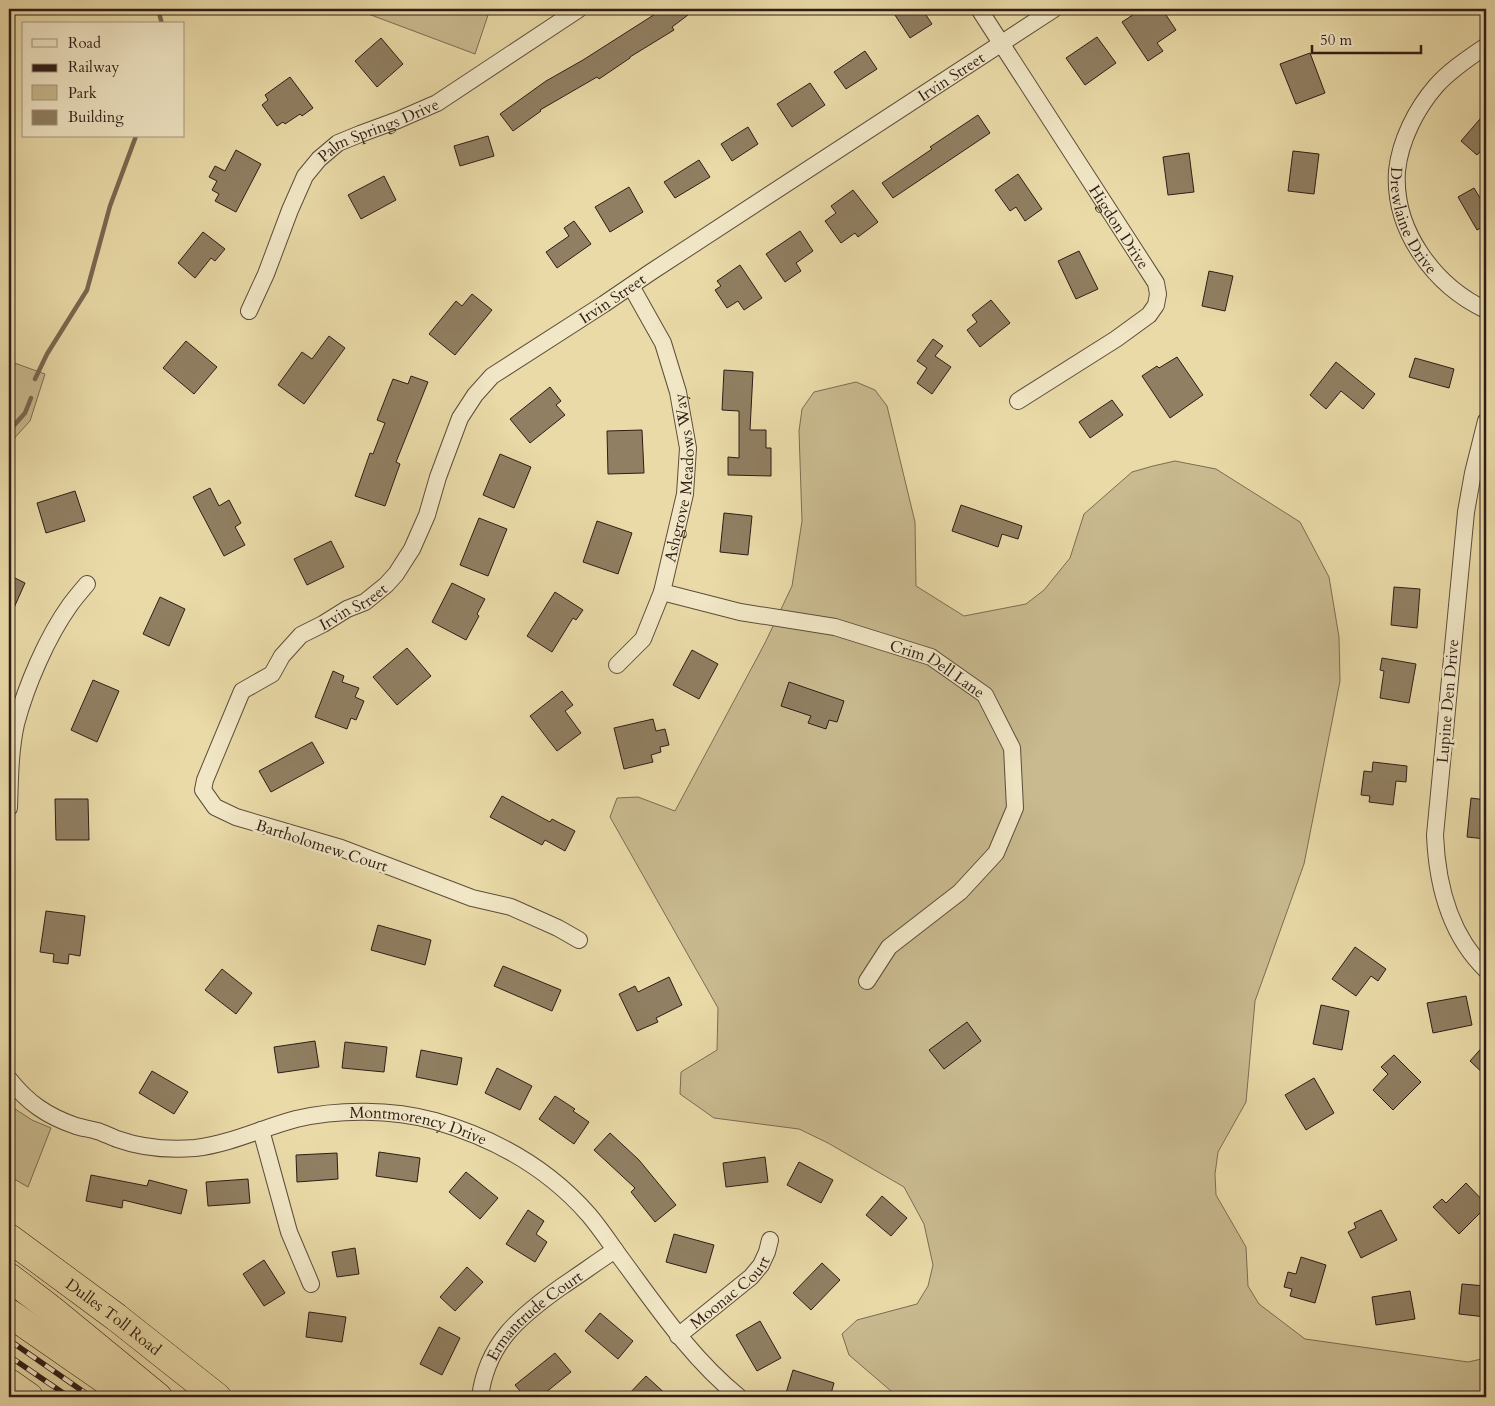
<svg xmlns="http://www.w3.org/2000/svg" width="1495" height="1406" font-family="Cardo,serif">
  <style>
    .green { fill: #c9ba8f; stroke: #7c6c53 }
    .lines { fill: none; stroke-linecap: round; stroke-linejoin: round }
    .stream { stroke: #796850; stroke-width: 4.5 }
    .building { fill: #907f62; stroke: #2f1d17 }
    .street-casing { stroke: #5e4c3b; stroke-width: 18 }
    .highway-casing { stroke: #2f1d17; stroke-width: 29 }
    .street { stroke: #f1e7c6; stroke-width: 16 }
    .highway { stroke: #e9daa7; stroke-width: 28 }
    .rail-casing { stroke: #2f1d17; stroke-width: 5.5 }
    .rail { stroke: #f1e7c6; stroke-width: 4; stroke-dasharray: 11; stroke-linecap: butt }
    .labels { text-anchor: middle; stroke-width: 5; stroke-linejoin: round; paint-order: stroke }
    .street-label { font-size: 16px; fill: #2f1d17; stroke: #f1e7c6 }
  </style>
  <rect width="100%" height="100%" fill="#e9daa7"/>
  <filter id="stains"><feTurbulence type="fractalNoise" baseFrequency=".004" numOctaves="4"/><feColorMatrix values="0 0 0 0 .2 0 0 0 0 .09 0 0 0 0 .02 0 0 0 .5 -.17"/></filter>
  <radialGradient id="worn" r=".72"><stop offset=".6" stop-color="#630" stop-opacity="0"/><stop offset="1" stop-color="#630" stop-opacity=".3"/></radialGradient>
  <!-- green -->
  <path class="green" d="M 355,9 L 490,9 L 475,54 Z
    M 9,361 L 45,374 L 30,421 L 9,444 Z
    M 856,382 L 875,390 L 887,406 L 915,522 L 916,586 L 964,616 L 1026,604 L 1044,590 L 1070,558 L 1084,514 L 1132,472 L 1153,466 L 1175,461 L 1216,469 L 1300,522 L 1329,577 L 1339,637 L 1340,681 L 1304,864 L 1255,1001 L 1246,1102 L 1218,1152 L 1215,1174 L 1216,1195 L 1246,1247 L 1248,1286 L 1259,1304 L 1305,1339 L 1468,1362 L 1486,1358 L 1486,1397 L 1469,1397 L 1429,1393 L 1407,1397 L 898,1397 L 849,1355 L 842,1334 L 857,1320 L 917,1304 L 928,1286 L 933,1265 L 924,1224 L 904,1187 L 828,1143 L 799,1129 L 714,1118 L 680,1094 L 681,1072 L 717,1050 L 718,1008 L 610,817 L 617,798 L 638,797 L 675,811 L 765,643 L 792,586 L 802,521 L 799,431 L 802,409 L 814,392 Z
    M 9,1105 L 32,1120 L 51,1128 L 28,1187 L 9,1176 Z"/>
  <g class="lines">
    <!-- stream -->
    <path class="stream" d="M 158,9 L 162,24
      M 35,379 L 47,354 L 87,290 L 110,206 L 136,136
      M 9,431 L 25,413 L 31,398"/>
  </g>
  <!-- building -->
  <path class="building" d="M 663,9 L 696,9 L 672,27 L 674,30 L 630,57 L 630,58 L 599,79 L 597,77 L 540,110 L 541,111 L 513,131 L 500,114 L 546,81 L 583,60 Z
    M 891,9 L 922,9 L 932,24 L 910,38 Z
    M 1142,9 L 1162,9 L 1176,30 L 1157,43 L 1163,51 L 1148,61 L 1122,22 Z
    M 1097,37 L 1116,63 L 1085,85 L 1066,58 Z
    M 381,38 L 403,64 L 377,87 L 355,61 Z
    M 865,51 L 877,69 L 846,89 L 834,72 Z
    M 1310,53 L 1325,93 L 1296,104 L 1280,64 Z
    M 290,77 L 313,108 L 302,116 L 300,114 L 285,124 L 283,122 L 277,126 L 262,105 L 268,100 L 265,95 Z
    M 810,83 L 825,105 L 792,127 L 777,104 Z
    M 1486,112 L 1486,145 L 1477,155 L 1461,141 Z
    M 978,115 L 990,133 L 893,198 L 882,183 L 932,149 L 930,147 Z
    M 748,127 L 758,144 L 732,161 L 721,144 Z
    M 488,136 L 494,156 L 460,166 L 454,146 Z
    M 236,150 L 261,164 L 236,212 L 215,201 L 219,194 L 212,190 L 217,181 L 209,177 L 215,166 L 225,171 Z
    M 1293,151 L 1319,154 L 1314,194 L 1288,191 Z
    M 1189,153 L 1194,192 L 1168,195 L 1163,157 Z
    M 699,160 L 710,177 L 675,198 L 664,182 Z
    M 1018,174 L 1042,209 L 1025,221 L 1016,207 L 1010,211 L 995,190 Z
    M 384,176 L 396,200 L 361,219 L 348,195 Z
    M 629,187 L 643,212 L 610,232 L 595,207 Z
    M 1474,188 L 1486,208 L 1486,225 L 1477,230 L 1458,197 Z
    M 853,190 L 878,222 L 858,237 L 855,233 L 841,243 L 825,221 L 836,213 L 831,206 Z
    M 574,221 L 591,244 L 557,268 L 546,252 L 569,236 L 564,228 Z
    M 800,231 L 813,251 L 796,263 L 801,271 L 785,282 L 766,254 Z
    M 203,232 L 225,249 L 215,261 L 211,258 L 195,278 L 178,263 Z
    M 1079,251 L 1098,289 L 1076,299 L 1058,261 Z
    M 740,265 L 762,298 L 744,310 L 738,301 L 727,308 L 715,290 L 721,286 L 717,281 Z
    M 1209,271 L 1233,276 L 1225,311 L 1202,306 Z
    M 472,294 L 492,310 L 455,355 L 429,334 L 456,301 L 462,306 Z
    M 991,300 L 1010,323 L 980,347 L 967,330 L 977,322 L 972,315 Z
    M 329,336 L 345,348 L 304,404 L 278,385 L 302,352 L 312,359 Z
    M 933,339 L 943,346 L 935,356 L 951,367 L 932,394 L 917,383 L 927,368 L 917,361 Z
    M 186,341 L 217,367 L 194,394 L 163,368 Z
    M 1177,357 L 1203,395 L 1170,418 L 1142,376 L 1157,366 L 1159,368 Z
    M 1415,358 L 1454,369 L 1449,388 L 1409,377 Z
    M 1336,362 L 1375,394 L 1363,409 L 1341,391 L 1326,409 L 1310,395 Z
    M 724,370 L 753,372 L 750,430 L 766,430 L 766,448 L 771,448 L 771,476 L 728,475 L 728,457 L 739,458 L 739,411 L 722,410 Z
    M 411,376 L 428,382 L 396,462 L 400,464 L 385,506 L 355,496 L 370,453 L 373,454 L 385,423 L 377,420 L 393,379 L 408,384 Z
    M 550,387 L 561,401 L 556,405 L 565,415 L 530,443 L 510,419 Z
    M 1112,400 L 1123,415 L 1090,438 L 1079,422 Z
    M 642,430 L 644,473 L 608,474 L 607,431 Z
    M 500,454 L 531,467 L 514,508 L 483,495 Z
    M 210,488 L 219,506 L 229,500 L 241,523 L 235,527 L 245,545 L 224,556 L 193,497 Z
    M 75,491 L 85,521 L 46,533 L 37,503 Z
    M 961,505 L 1022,526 L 1018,539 L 1002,534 L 998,547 L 952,531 Z
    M 724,513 L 752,516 L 748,555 L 720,552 Z
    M 479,518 L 507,529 L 488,576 L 460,565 Z
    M 597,521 L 632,533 L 618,574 L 583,562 Z
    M 331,541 L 344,567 L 307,585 L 294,559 Z
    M 9,575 L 25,583 L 9,619 Z
    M 452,583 L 485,599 L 477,614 L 479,616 L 466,640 L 432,622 Z
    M 1394,587 L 1420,589 L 1417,628 L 1391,625 Z
    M 555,592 L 583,610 L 576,620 L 573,618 L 552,652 L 527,636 Z
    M 160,597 L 185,609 L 169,646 L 143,634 Z
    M 407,648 L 431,676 L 397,705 L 373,677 Z
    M 692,650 L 718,664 L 699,699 L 673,685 Z
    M 1382,658 L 1416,664 L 1409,703 L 1380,698 L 1384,671 L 1380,670 Z
    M 333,671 L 344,676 L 342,682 L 359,688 L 355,697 L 364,701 L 356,720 L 351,718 L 347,729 L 315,717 Z
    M 93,680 L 119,691 L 97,742 L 71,730 Z
    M 789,682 L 844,701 L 837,722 L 829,720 L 826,729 L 808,723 L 811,716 L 781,706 Z
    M 562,691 L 573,705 L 565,711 L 581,733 L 557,751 L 530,716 Z
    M 653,719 L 656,731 L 665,729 L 669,745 L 660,747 L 661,752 L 651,755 L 653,762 L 624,769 L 614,728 Z
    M 312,742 L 324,763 L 271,792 L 259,771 Z
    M 1373,762 L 1407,766 L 1406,782 L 1396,781 L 1393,805 L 1369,802 L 1370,796 L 1361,795 L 1364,771 L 1372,772 Z
    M 502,796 L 550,822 L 552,819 L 575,831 L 565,851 L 545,840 L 542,845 L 490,817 Z
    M 1471,798 L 1486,800 L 1486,839 L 1467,837 Z
    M 55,799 L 88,799 L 89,840 L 56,840 Z
    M 46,911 L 85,916 L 80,956 L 69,954 L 68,964 L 53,962 L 54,954 L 40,952 Z
    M 378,925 L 431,940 L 425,965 L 371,950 Z
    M 1355,947 L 1386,969 L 1378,981 L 1371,976 L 1356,996 L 1332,979 Z
    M 503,966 L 561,990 L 552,1011 L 494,986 Z
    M 222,969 L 252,993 L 236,1014 L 205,990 Z
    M 669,977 L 682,1005 L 656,1018 L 658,1022 L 637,1031 L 619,994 L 635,986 L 638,992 Z
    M 1466,996 L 1472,1025 L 1433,1033 L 1427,1003 Z
    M 1321,1005 L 1349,1011 L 1342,1050 L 1313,1044 Z
    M 967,1022 L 981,1041 L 944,1069 L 929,1050 Z
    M 315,1041 L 319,1067 L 278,1073 L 274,1047 Z
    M 345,1042 L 387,1047 L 384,1072 L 342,1068 Z
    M 1486,1043 L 1486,1076 L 1470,1061 Z
    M 421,1050 L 462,1058 L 457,1085 L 416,1077 Z
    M 1394,1055 L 1421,1082 L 1393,1110 L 1373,1090 L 1388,1074 L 1381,1067 Z
    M 497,1068 L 532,1086 L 520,1110 L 485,1093 Z
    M 152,1071 L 188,1092 L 174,1114 L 139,1093 Z
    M 1314,1078 L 1334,1113 L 1306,1130 L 1285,1095 Z
    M 555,1096 L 575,1109 L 573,1111 L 589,1122 L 574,1144 L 539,1119 Z
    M 610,1133 L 639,1160 L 676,1205 L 655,1222 L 631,1192 L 635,1188 L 594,1150 Z
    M 379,1152 L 420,1158 L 417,1182 L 376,1176 Z
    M 337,1153 L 338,1179 L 297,1182 L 296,1155 Z
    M 765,1157 L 768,1182 L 726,1187 L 723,1163 Z
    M 799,1162 L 833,1180 L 821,1203 L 787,1185 Z
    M 466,1172 L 498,1198 L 480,1219 L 449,1192 Z
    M 91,1175 L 147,1186 L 149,1180 L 187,1190 L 181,1214 L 123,1200 L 122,1208 L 86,1201 Z
    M 248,1179 L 250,1203 L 208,1206 L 206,1182 Z
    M 1466,1183 L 1486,1204 L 1486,1207 L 1459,1234 L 1433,1207 L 1442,1199 L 1446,1203 Z
    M 882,1196 L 907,1218 L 891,1236 L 866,1215 Z
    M 528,1210 L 544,1221 L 536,1234 L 547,1242 L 535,1262 L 506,1244 Z
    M 1381,1210 L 1397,1240 L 1361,1258 L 1348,1232 L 1356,1228 L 1354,1223 Z
    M 674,1234 L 714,1245 L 706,1273 L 666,1262 Z
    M 355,1248 L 359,1274 L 337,1277 L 332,1252 Z
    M 1301,1257 L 1326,1265 L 1315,1303 L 1290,1296 L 1292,1289 L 1284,1287 L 1288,1272 L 1296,1274 Z
    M 264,1260 L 285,1293 L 264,1306 L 243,1274 Z
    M 822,1263 L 840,1280 L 811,1310 L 793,1293 Z
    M 467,1267 L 483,1282 L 455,1311 L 440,1297 Z
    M 1462,1284 L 1486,1286 L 1486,1317 L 1459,1314 Z
    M 1410,1291 L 1415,1319 L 1376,1325 L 1372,1297 Z
    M 309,1312 L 346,1317 L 342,1342 L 306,1337 Z
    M 600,1313 L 633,1341 L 618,1359 L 585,1331 Z
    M 760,1321 L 781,1358 L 757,1371 L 736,1335 Z
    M 439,1327 L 460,1338 L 442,1375 L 420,1364 Z
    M 555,1353 L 571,1372 L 540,1397 L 525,1397 L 515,1385 Z
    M 793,1370 L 834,1383 L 830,1397 L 799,1397 L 786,1393 Z
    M 646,1376 L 669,1397 L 626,1397 Z"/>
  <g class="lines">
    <defs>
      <g id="street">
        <path id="s1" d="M 979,9 L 1156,283 L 1158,294 L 1156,305 L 1149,315 L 1116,339 L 1018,401"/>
        <path id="s2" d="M 1486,46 C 1469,58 1450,70 1436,86 C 1416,109 1400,141 1397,171 C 1393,231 1435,286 1486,310"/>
        <path id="s3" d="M 249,311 L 266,274 L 290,210 L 305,176 L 319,159 L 338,143 L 360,134 L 398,120 L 437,103 L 579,9"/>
        <path d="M 1486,421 L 1473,473 L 1466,512 L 1435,835 C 1437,884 1450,935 1486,970"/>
        <path id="s4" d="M 662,592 L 740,612 L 835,627 L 931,657 L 985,695 L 1012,748 L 1015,808 L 996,853 L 960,892 L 889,947 L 867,981"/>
        <path id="s5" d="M 617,665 L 643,639 L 662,592 L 685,494 L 688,448 L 678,392 L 663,343 L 631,286"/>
        <path d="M 9,808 C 10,780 10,751 16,724 C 26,686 47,637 70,605 C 75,598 81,591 87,584"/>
        <path id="s6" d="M 579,940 L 558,928 L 511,907 L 472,898 L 341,848 L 236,817 L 215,807 L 203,790 L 205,780 L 242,691 L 272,674 L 282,656 L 301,635 L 323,624 L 347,609 L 365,602 L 386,585 L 396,574 L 412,549 L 427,515 L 438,477 L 460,418 L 475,395 L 492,376 L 604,304 L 651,272 L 1054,9"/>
        <path id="s7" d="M 9,1079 C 28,1103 47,1116 76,1126 C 83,1128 90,1129 97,1131 C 104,1133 111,1137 117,1139 C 142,1148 170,1150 195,1148 C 230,1144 262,1128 296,1119 C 338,1109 392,1109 435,1121 C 494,1138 548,1168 589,1215 C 600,1228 610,1243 620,1257 C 657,1307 691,1358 739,1397"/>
        <path d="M 261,1130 L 289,1232 L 311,1284"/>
        <path id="s8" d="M 678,1336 L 751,1277 L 761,1265 L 767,1252 L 770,1240"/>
        <path id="s9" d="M 480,1397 C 487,1343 519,1317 561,1287 C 579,1275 597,1262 615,1250"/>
      </g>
      <g id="highway">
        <path id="s10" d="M 9,1238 L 116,1317 L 217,1397"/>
        <path d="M 9,1277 L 52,1310 L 158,1397"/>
        <path d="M 9,1313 L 130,1397"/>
        <path d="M 9,1383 L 29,1397"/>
      </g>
    </defs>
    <!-- street casing -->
    <use href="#street" class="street-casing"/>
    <!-- highway casing -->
    <use href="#highway" class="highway-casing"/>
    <!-- street -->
    <use href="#street" class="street"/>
    <!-- highway -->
    <use href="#highway" class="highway"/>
    <defs>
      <path id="rail" d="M 9,1340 L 91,1397
        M 9,1356 L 69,1397"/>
    </defs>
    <!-- rail casing -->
    <use href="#rail" class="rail-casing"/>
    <!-- rail -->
    <use href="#rail" class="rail"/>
  </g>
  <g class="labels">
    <!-- street labels -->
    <g class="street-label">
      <text dy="6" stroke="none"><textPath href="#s6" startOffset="1484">Irvin Street</textPath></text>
      <text dy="6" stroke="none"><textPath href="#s3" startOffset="235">Palm Springs Drive</textPath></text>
      <text dy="6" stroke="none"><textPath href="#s2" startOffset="212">Drewlaine Drive</textPath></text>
      <text dy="6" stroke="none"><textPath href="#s1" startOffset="259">Higdon Drive</textPath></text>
      <text dy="6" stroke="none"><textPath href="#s6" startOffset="1079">Irvin Street</textPath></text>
      <text dy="6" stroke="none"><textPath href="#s5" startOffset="204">Ashgrove Meadows Way</textPath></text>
      <text dy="6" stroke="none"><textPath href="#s6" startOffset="659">Irvin Street</textPath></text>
      <text dy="6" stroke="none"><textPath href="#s4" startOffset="288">Crim Dell Lane</textPath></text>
      <text transform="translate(1447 701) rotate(-85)" y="6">Lupine Den Drive</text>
      <text transform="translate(322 845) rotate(18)" y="6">Bartholomew Court</text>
      <text dy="6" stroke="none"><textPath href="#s7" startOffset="435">Montmorency Drive</textPath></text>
      <text dy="6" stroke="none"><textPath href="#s8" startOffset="68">Moonac Court</textPath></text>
      <text dy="6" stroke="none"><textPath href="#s10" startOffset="131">Dulles Toll Road</textPath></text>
      <text dy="6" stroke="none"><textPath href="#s9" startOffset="102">Ermantrude Court</textPath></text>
    </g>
  </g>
  <!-- margin -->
  <rect width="1495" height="1406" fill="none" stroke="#e9daa7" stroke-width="30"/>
  <rect x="10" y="10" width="1475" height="1386" fill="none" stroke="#2f1d17" stroke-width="2.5"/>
  <rect x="15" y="15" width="1465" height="1376" fill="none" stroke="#2f1d17"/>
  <!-- legend -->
  <rect x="22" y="22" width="162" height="115" fill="#f1e7c6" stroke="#a39680"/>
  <rect x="32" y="39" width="25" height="8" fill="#f1e7c6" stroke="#a39680"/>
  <text x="68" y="48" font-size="15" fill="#2f1d17">Road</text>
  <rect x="32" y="64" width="25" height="8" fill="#2f1d17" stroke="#a39680"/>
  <text x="68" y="72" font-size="15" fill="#2f1d17">Railway</text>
  <rect x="32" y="85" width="25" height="15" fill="#c9ba8f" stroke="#a39680"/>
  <text x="68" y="98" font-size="15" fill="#2f1d17">Park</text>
  <rect x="32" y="110" width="25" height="15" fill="#907f62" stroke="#a39680"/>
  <text x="68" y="122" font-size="15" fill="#2f1d17">Building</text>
  <!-- scale -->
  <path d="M1312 45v8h109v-8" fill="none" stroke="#2f1d17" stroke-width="2.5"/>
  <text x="1320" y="45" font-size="15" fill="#2f1d17" stroke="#f1e7c6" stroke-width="4" paint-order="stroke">50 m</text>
  <rect width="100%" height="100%" filter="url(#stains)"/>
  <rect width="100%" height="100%" fill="url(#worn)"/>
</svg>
